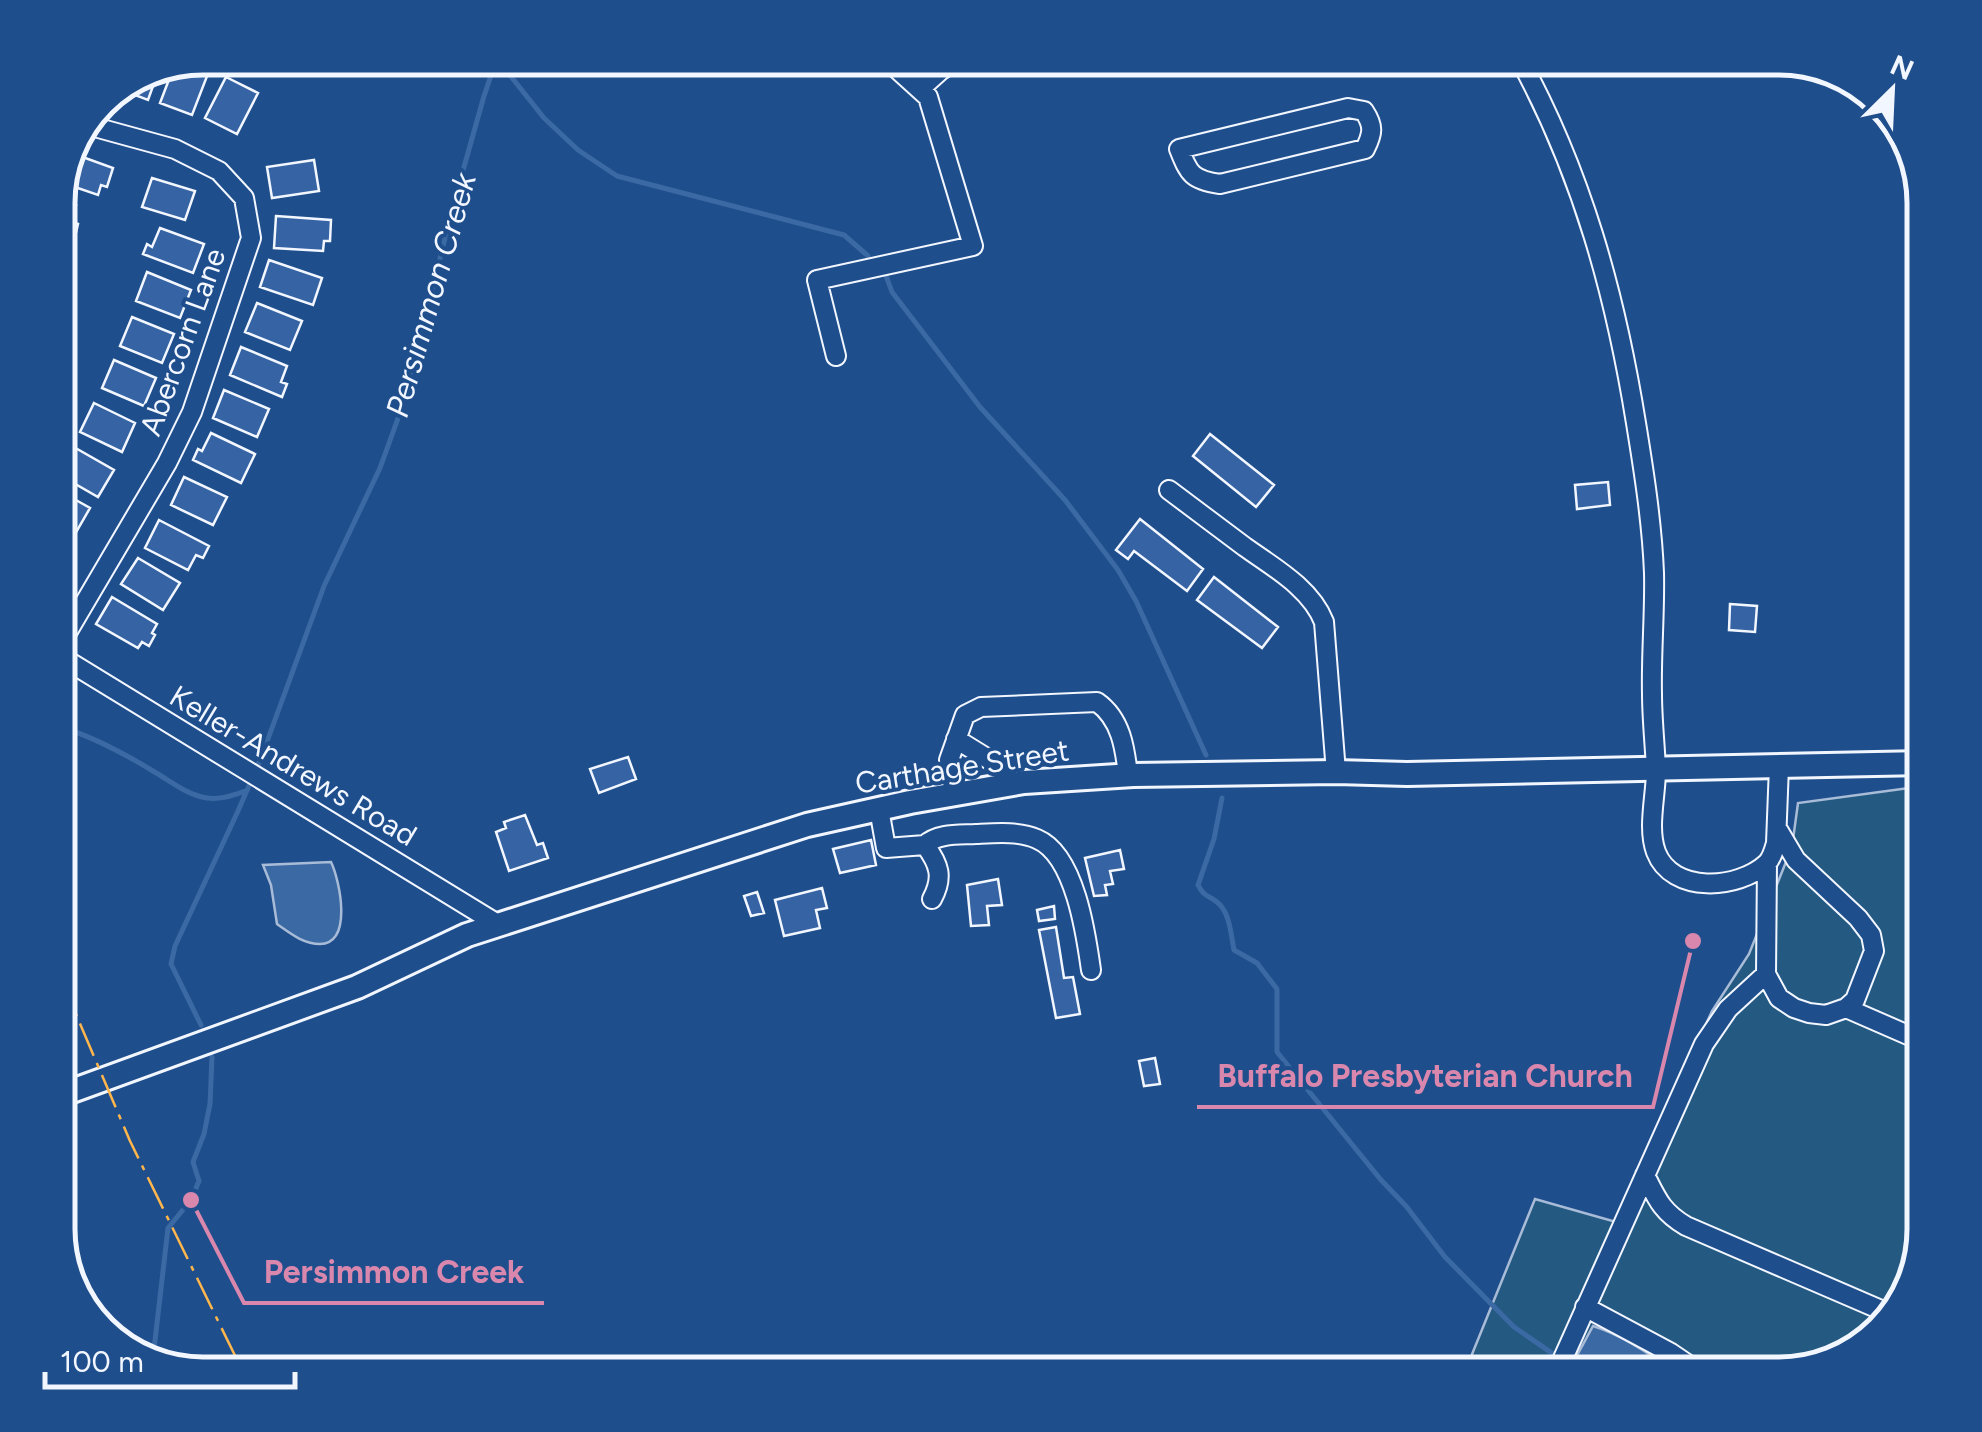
<svg xmlns="http://www.w3.org/2000/svg" width="1982" height="1432" font-family="Figtree,sans-serif">
  <style>
    .green { fill: #245a82; stroke: #a8bbd7; stroke-width: 2.5 }
    .water { fill: #3b69a3; stroke: #a8bbd7; stroke-width: 2.5 }
    .lines { fill: none; stroke-linecap: round; stroke-linejoin: round }
    .stream { stroke: #3b69a3; stroke-width: 5 }
    .building { fill: #3563a3; stroke: #f2f6ff; stroke-width: 2.5 }
    .minor-casing { stroke: #f2f6ff; stroke-width: 22 }
    .major-casing { stroke: #f2f6ff; stroke-width: 28 }
    .minor { stroke: #1f4e8c; stroke-width: 18 }
    .major { stroke: #1f4e8c; stroke-width: 22 }
    .power { stroke: #ffb74d; stroke-width: 2.5; stroke-dasharray: 35 8 5 8; stroke-linecap: butt }
    .labels { text-anchor: middle; stroke-width: 8; stroke-linejoin: round; paint-order: stroke }
    .street-label { font-size: 30px; fill: #f2f6ff; stroke: #1f4e8c }
    .water-label { font-size: 32px; font-style: italic; fill: #f2f6ff; stroke: #1f4e8c }
    .rim { fill: none; stroke: #f2f6ff; stroke-width: 5 }
    .leader { fill: none; stroke: #da87ad; stroke-width: 4 }
    .callout-dot { fill: #da87ad; stroke: #1f4e8c; stroke-width: 4 }
    .callout-label { font-size: 32px; text-anchor: middle; font-weight: bold; fill: #da87ad; stroke: #1f4e8c; stroke-width: 8; stroke-linejoin: round; paint-order: stroke }
  </style>
  <rect width="100%" height="100%" fill="#1f4e8c"/>
  <!-- green -->
  <path class="green" d="M 1924,786 L 1924,1229 L 1895,1317 L 1844,1359 L 1779,1374 L 1464,1374 L 1535,1199 L 1616,1222 L 1712,1011 L 1749,954 L 1792,847 L 1798,803 Z"/>
  <!-- water -->
  <path class="water" d="M 331,862 C 340,881 353,943 320,944 C 303,944 290,933 277,924 L 271,885 L 263,865 Z
    M 1593,1326 C 1623,1335 1652,1355 1677,1374 L 1567,1374 Z"/>
  <g class="lines">
    <!-- stream -->
    <path class="stream" d="M 497,59 L 544,118 L 578,150 L 617,176 L 844,235 L 868,256
      M 885,273 L 892,292 L 980,407 L 1065,500 L 1118,570 L 1136,601 L 1206,755
      M 58,726 C 92,736 127,755 158,774 C 173,783 188,795 207,798 C 221,800 233,795 246,791
      M 1222,798 L 1214,839 L 1198,885 C 1205,898 1207,894 1217,902 C 1230,912 1231,935 1234,950 L 1257,963 L 1277,989 L 1277,1052 L 1381,1180 L 1406,1206 L 1445,1257 L 1514,1327 L 1582,1374
      M 201,1025 L 171,964 L 175,946 L 238,811 L 261,758 L 324,586 L 380,468 L 405,399 L 453,206 L 484,96 L 497,58
      M 153,1358 L 168,1228 L 191,1200 L 199,1181 L 193,1162 L 204,1134 L 210,1104 L 212,1057"/>
  </g>
  <!-- building -->
  <path class="building" d="M 188,63 L 209,71 L 192,115 L 160,103 L 173,69 Z
    M 157,75 L 148,100 L 119,89 Z
    M 226,77 L 258,93 L 237,134 L 205,118 Z
    M 77,155 L 113,168 L 107,187 L 101,185 L 98,195 L 63,183 Z
    M 314,160 L 319,191 L 272,198 L 267,167 Z
    M 152,178 L 195,191 L 185,220 L 142,207 Z
    M 58,200 L 76,205 L 71,222 L 78,224 L 75,237 L 58,232 Z
    M 276,216 L 331,220 L 330,241 L 324,241 L 323,251 L 274,248 Z
    M 160,228 L 204,244 L 193,273 L 143,254 L 147,244 L 152,247 Z
    M 269,260 L 322,278 L 313,305 L 260,287 Z
    M 147,272 L 191,290 L 180,318 L 136,301 Z
    M 257,303 L 302,321 L 290,350 L 245,332 Z
    M 132,317 L 174,334 L 162,363 L 120,346 Z
    M 241,347 L 287,366 L 281,382 L 287,384 L 282,397 L 230,375 Z
    M 114,360 L 156,378 L 144,406 L 102,388 Z
    M 224,390 L 269,409 L 257,437 L 213,418 Z
    M 94,403 L 135,423 L 122,452 L 80,432 Z
    M 211,433 L 255,454 L 241,483 L 193,460 L 198,449 L 202,451 Z
    M 1210,434 L 1274,485 L 1256,507 L 1193,456 Z
    M 72,446 L 114,470 L 98,497 L 58,474 Z
    M 184,477 L 227,497 L 213,525 L 171,505 Z
    M 1608,482 L 1610,505 L 1577,509 L 1575,485 Z
    M 58,490 L 90,508 L 75,534 L 58,525 Z
    M 1140,519 L 1203,569 L 1187,591 L 1134,551 L 1128,559 L 1116,550 Z
    M 159,520 L 209,546 L 203,558 L 196,555 L 188,570 L 145,548 Z
    M 138,558 L 180,583 L 163,610 L 121,584 Z
    M 1214,577 L 1278,627 L 1262,648 L 1197,600 Z
    M 112,597 L 157,624 L 152,633 L 155,635 L 149,646 L 142,642 L 138,648 L 96,624 Z
    M 1730,604 L 1757,606 L 1755,632 L 1729,630 Z
    M 628,757 L 636,779 L 599,793 L 590,769 Z
    M 525,815 L 537,845 L 543,843 L 548,858 L 509,871 L 496,832 L 506,828 L 504,822 Z
    M 871,840 L 876,865 L 840,873 L 833,849 Z
    M 1120,850 L 1124,869 L 1110,871 L 1113,884 L 1105,885 L 1107,895 L 1094,896 L 1085,858 Z
    M 998,879 L 1002,905 L 987,906 L 989,925 L 971,926 L 967,885 Z
    M 822,888 L 827,908 L 816,910 L 820,928 L 784,936 L 775,900 Z
    M 757,892 L 764,913 L 751,916 L 744,896 Z
    M 1054,906 L 1055,919 L 1039,921 L 1037,910 Z
    M 1056,927 L 1064,978 L 1073,977 L 1080,1014 L 1056,1018 L 1039,930 Z
    M 1155,1058 L 1160,1084 L 1144,1086 L 1139,1061 Z"/>
  <g class="lines">
    <defs>
      <path id="minor" d="M 1519,58 C 1582,173 1615,293 1636,423 C 1644,472 1652,523 1654,573 C 1655,613 1651,654 1652,694 C 1652,719 1655,745 1656,770 C 1656,796 1647,828 1656,852 C 1672,894 1738,890 1767,863 C 1772,858 1774,850 1776,843 L 1779,766
        M 921,88 L 941,70 L 961,58
        M 1348,108 L 1364,111 C 1374,126 1373,133 1365,149 L 1220,184 C 1192,180 1189,174 1179,149 Z
        M 836,356 L 817,280 L 973,246 L 928,97 L 885,58
        M 1169,490 C 1194,509 1220,528 1245,547 C 1273,567 1311,588 1324,622 L 1336,772
        M 58,648 L 167,463 L 192,412 L 251,238 L 244,198 L 219,171 L 175,149 L 91,126
        M 58,655 L 499,925
        M 956,739 L 1006,770 L 1010,784
        M 954,794 L 949,760 L 965,715 L 981,707 L 1097,702 C 1121,719 1125,748 1128,775
        M 879,809 L 886,848 L 925,845 C 939,864 944,877 932,899
        M 925,845 C 938,833 959,835 976,834 C 996,833 1019,831 1037,839 C 1075,855 1086,934 1091,970
        M 1767,863 L 1766,974 L 1779,998 L 1794,1008 L 1809,1013 L 1826,1015 L 1846,1008 L 1855,1000 L 1874,951 L 1871,935 L 1858,918 L 1796,860 L 1777,828
        M 1846,1008 L 1924,1042
        M 1645,1175 C 1657,1199 1662,1212 1686,1226 L 1895,1316
        M 1585,1307 L 1671,1353 L 1702,1374
        M 1556,1374 L 1704,1044 L 1728,1009 L 1766,974"/>
      <path id="major" d="M 58,1096 L 357,987 L 467,935 L 807,825 L 910,802 L 1024,782 L 1133,775 L 1336,772 L 1407,774 L 1924,763"/>
    </defs>
    <!-- minor casing -->
    <use href="#minor" class="minor-casing"/>
    <!-- major casing -->
    <use href="#major" class="major-casing"/>
    <!-- minor -->
    <use href="#minor" class="minor"/>
    <!-- major -->
    <use href="#major" class="major"/>
    <!-- power -->
    <path class="power" d="M 58,972 L 130,1141 L 244,1374"/>
  </g>
  <g class="labels">
    <!-- street labels -->
    <g class="street-label">
      <text transform="translate(183 342) rotate(-70)" y="10">Abercorn Lane</text>
      <text transform="translate(293 766) rotate(31)" y="10">Keller-Andrews Road</text>
      <text transform="translate(962 767) rotate(-9)" y="10">Carthage Street</text>
    </g>
    <!-- water labels -->
    <g class="water-label">
      <text transform="translate(431 295) rotate(-74)" y="11">Persimmon Creek</text>
    </g>
  </g>
  <!-- crop -->
  <path d="M0 0H1982V1432H0ZM203 75H1779A128 128 0 0 1 1907 203V1229A128 128 0 0 1 1779 1357H203A128 128 0 0 1 75 1229V203A128 128 0 0 1 203 75Z" fill="#1f4e8c" fill-rule="evenodd"/>
  <path class="rim" d="M203 75H1779A128 128 0 0 1 1907 203V1229A128 128 0 0 1 1779 1357H203A128 128 0 0 1 75 1229V203A128 128 0 0 1 203 75Z"/>
  <!-- callouts -->
  <path class="leader" d="M1693 941L1653 1107H1197M191 1200L244 1303H544"/>
  <g class="callout-dot">
    <circle cx="1693" cy="941" r="10"/>
    <circle cx="191" cy="1200" r="10"/>
  </g>
  <g class="callout-label">
    <text x="1425" y="1087">Buffalo Presbyterian Church</text>
    <text x="394" y="1283">Persimmon Creek</text>
  </g>
  <!-- north arrow -->
  <g transform="translate(1892 90) rotate(24)" stroke="#1f4e8c" stroke-width="8" paint-order="stroke">
  <path d="M0-8L18 38L0 25L-18 38Z" fill="#f2f6ff"/>
  <text y="-15" font-size="28" font-weight="bold" text-anchor="middle" fill="#f2f6ff">N</text>
  </g>
  <!-- scale -->
  <path d="M45 1372v15h250v-15" fill="none" stroke="#f2f6ff" stroke-width="5"/>
  <text x="60" y="1372" font-size="30" fill="#f2f6ff" stroke="#1f4e8c" stroke-width="8" paint-order="stroke">100 m</text>
</svg>
